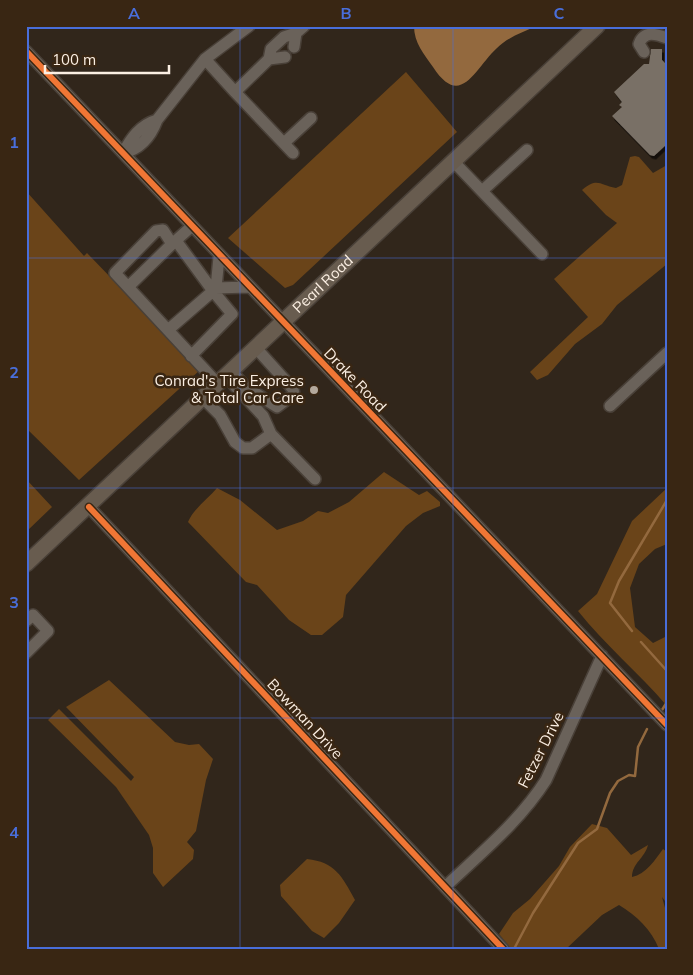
<svg xmlns="http://www.w3.org/2000/svg" width="693" height="975" font-family="Mulish,sans-serif">
  <style>
    .forest { fill: #6a4419 }
    .water { fill: #93693e }
    .lines { fill: none; stroke-linecap: round; stroke-linejoin: round }
    .stream { stroke: #93693e; stroke-width: 2.5 }
    .building { fill: #797066; filter: url(#shadow) }
    .minor-casing { stroke: #494038; stroke-width: 14 }
    .major-casing { stroke: #494038; stroke-width: 18 }
    .minor { stroke: #6a625a; stroke-width: 11 }
    .major { stroke: #685c4f; stroke-width: 15 }
    .cycleway-casing { stroke: #392613; stroke-width: 9 }
    .cycleway { stroke: #f07635; stroke-width: 6 }
    .grid { fill: none; stroke: #496eda; stroke-width: 1; stroke-opacity: 0.55 }
    .poi-dot { fill: #b4a99d; stroke: #392613; stroke-width: 2 }
    .labels { text-anchor: middle; stroke-width: 5; stroke-linejoin: round; paint-order: stroke }
    .street-label { font-size: 15px; fill: #fbefe3; stroke: #392613 }
    .poi-label { font-size: 15px; fill: #fbefe3; stroke: #392613; text-anchor: end }
    .neatline { fill: none; stroke: #496eda; stroke-width: 2 }
    .grid-label { font-size: 16px; text-anchor: middle; font-weight: bold; fill: #496eda }
  </style>
  <defs>
    <filter id="shadow"><feDropShadow dx="2" dy="3.5" stdDeviation="0" flood-color="#0009"/></filter>
  </defs>
  <rect width="100%" height="100%" fill="#31261b"/>
  <!-- forest -->
  <path class="forest" d="M 406,72 L 457,132 L 293,285 L 285,288 L 228,238 Z
    M 635,156 L 639,157 L 653,173 L 667,165 L 667,264 L 617,305 L 602,324 L 575,344 L 548,375 L 537,380 L 530,372 L 588,317 L 554,279 L 617,223 L 606,215 L 582,190 C 598,177 599,185 616,188 L 622,185 L 630,157 Z
    M 26,191 L 84,256 L 87,253 L 200,370 L 79,480 L 26,428 Z
    M 384,472 L 419,495 L 427,491 L 440,502 L 440,506 L 423,513 L 406,526 L 346,595 L 343,617 L 322,635 L 311,635 L 289,620 L 257,585 L 246,582 L 188,522 C 194,508 208,499 217,488 L 240,500 L 277,530 L 303,521 L 318,511 L 328,513 L 349,502 Z
    M 26,479 L 52,507 L 26,532 Z
    M 667,488 L 667,544 L 655,549 L 639,564 L 630,588 L 635,627 L 653,643 L 667,636 L 667,706 C 639,673 605,645 578,611 L 597,594 L 632,521 Z
    M 109,680 L 175,742 L 189,745 L 199,744 L 213,759 L 206,780 L 196,831 L 187,842 L 194,850 L 193,859 L 163,887 L 153,873 L 153,848 L 149,835 L 116,787 L 48,720 L 59,709 L 131,781 L 134,777 L 66,707 Z
    M 592,824 L 607,828 L 631,855 L 648,845 C 645,858 632,863 632,877 C 646,874 655,860 663,849 L 667,852 L 667,899 L 665,901 L 662,897 L 667,915 L 667,949 L 659,949 C 651,929 637,916 619,905 L 602,915 L 566,949 L 511,949 L 499,934 L 513,913 L 530,899 L 559,866 L 570,847 Z
    M 307,859 C 335,862 342,876 355,900 L 339,923 L 324,938 L 312,931 L 281,896 L 280,885 Z"/>
  <!-- water -->
  <path class="water" d="M 414,26 L 537,26 C 523,32 508,37 497,48 C 475,68 461,110 433,67 C 424,54 414,43 414,26 Z"/>
  <g class="lines">
    <!-- stream -->
    <path class="stream" d="M 632,631 L 610,603 L 619,581 L 667,500
      M 641,642 L 667,671
      M 662,710 L 667,702
      M 514,949 L 533,913 L 578,843 L 597,829 L 610,793 L 618,781 L 629,775 L 635,776 L 638,747 L 647,729"/>
  </g>
  <!-- building -->
  <path class="building" d="M 651,49 L 662,49 L 662,60 L 667,65 L 667,144 L 654,156 L 650,155 L 612,116 L 622,107 L 619,105 L 622,102 L 614,92 L 644,64 L 649,64 Z"/>
  <g class="lines">
    <defs>
      <path id="minor" d="M 294,47 L 296,33
        M 26,51 L 667,725
        M 644,52 L 639,44 C 644,30 656,34 667,38
        M 205,59 L 235,92 L 269,59 L 271,49 L 284,37 L 296,33 L 304,26
        M 269,59 L 285,57
        M 235,92 L 293,153
        M 284,143 L 311,118
        M 123,153 C 141,149 151,136 157,120 L 205,59 L 249,26
        M 123,153 C 131,138 140,125 157,120
        M 453,161 L 542,254
        M 482,191 L 527,150
        M 192,226 L 172,244 L 163,230 L 156,231 L 115,273 L 218,384
        M 177,242 L 213,291 L 216,288 L 248,287
        M 128,287 L 172,244
        M 216,288 L 219,257
        M 168,330 L 213,291 L 232,314 L 191,356
        M 231,371 L 246,387 L 277,407 L 294,394 L 293,389 L 256,348
        M 234,385 L 263,416 L 271,434 L 315,479
        M 203,398 L 220,415 L 235,442 L 243,448 L 252,448 L 271,434
        M 610,406 L 667,353
        M 89,507 L 503,949
        M 26,621 L 33,615 L 48,631 L 26,653
        M 445,887 C 481,853 520,821 546,780 L 602,656"/>
      <g id="major">
        <path id="s1" d="M 26,564 L 597,26"/>
      </g>
    </defs>
    <!-- minor casing -->
    <use href="#minor" class="minor-casing"/>
    <!-- major casing -->
    <use href="#major" class="major-casing"/>
    <!-- minor -->
    <use href="#minor" class="minor"/>
    <!-- major -->
    <use href="#major" class="major"/>
    <defs>
      <path id="cycleway" d="M 26,51 L 667,725
        M 89,507 L 503,949"/>
    </defs>
    <!-- cycleway casing -->
    <use href="#cycleway" class="cycleway-casing"/>
    <!-- cycleway -->
    <use href="#cycleway" class="cycleway"/>
  </g>
  <!-- grid -->
  <path class="grid" d="M 240,26 L 240,949M 453,26 L 453,949M 26,258 L 667,258M 26,488 L 667,488M 26,718 L 667,718"/>
  <!-- markers -->
  <circle class="poi-dot" cx="314" cy="390" r="5"/>
  <g class="labels">
    <!-- street labels -->
    <g class="street-label">
      <text dy="5" stroke="none"><textPath href="#s1" startOffset="408">Pearl Road</textPath></text>
      <text transform="translate(355 380) rotate(46)" y="5">Drake Road</text>
      <text transform="translate(305 719) rotate(47)" y="5">Bowman Drive</text>
      <text transform="translate(541 750) rotate(-63)" y="5">Fetzer Drive</text>
    </g>
    <!-- poi labels -->
    <g class="poi-label">
      <text x="304" y="386">Conrad's Tire Express<tspan x="304" dy="17">&amp; Total Car Care</tspan></text>
    </g>
  </g>
  <!-- border -->
  <rect width="693" height="975" fill="none" stroke="#392613" stroke-width="55"/>
  <!-- scale -->
  <path d="M45 65v8h124v-8" fill="none" stroke="#fbefe3" stroke-width="2.5"/>
  <text x="52" y="65" font-size="15" fill="#fbefe3" stroke="#392613" stroke-width="4" paint-order="stroke">100 m</text>
  <rect x="28" y="28" width="638" height="920" class="neatline"/>
  <g class="grid-label">
    <text x="134" y="19">A</text>
    <text x="346" y="19">B</text>
    <text x="559" y="19">C</text>
    <text x="14" y="148">1</text>
    <text x="14" y="378">2</text>
    <text x="14" y="608">3</text>
    <text x="14" y="838">4</text>
  </g>
</svg>
